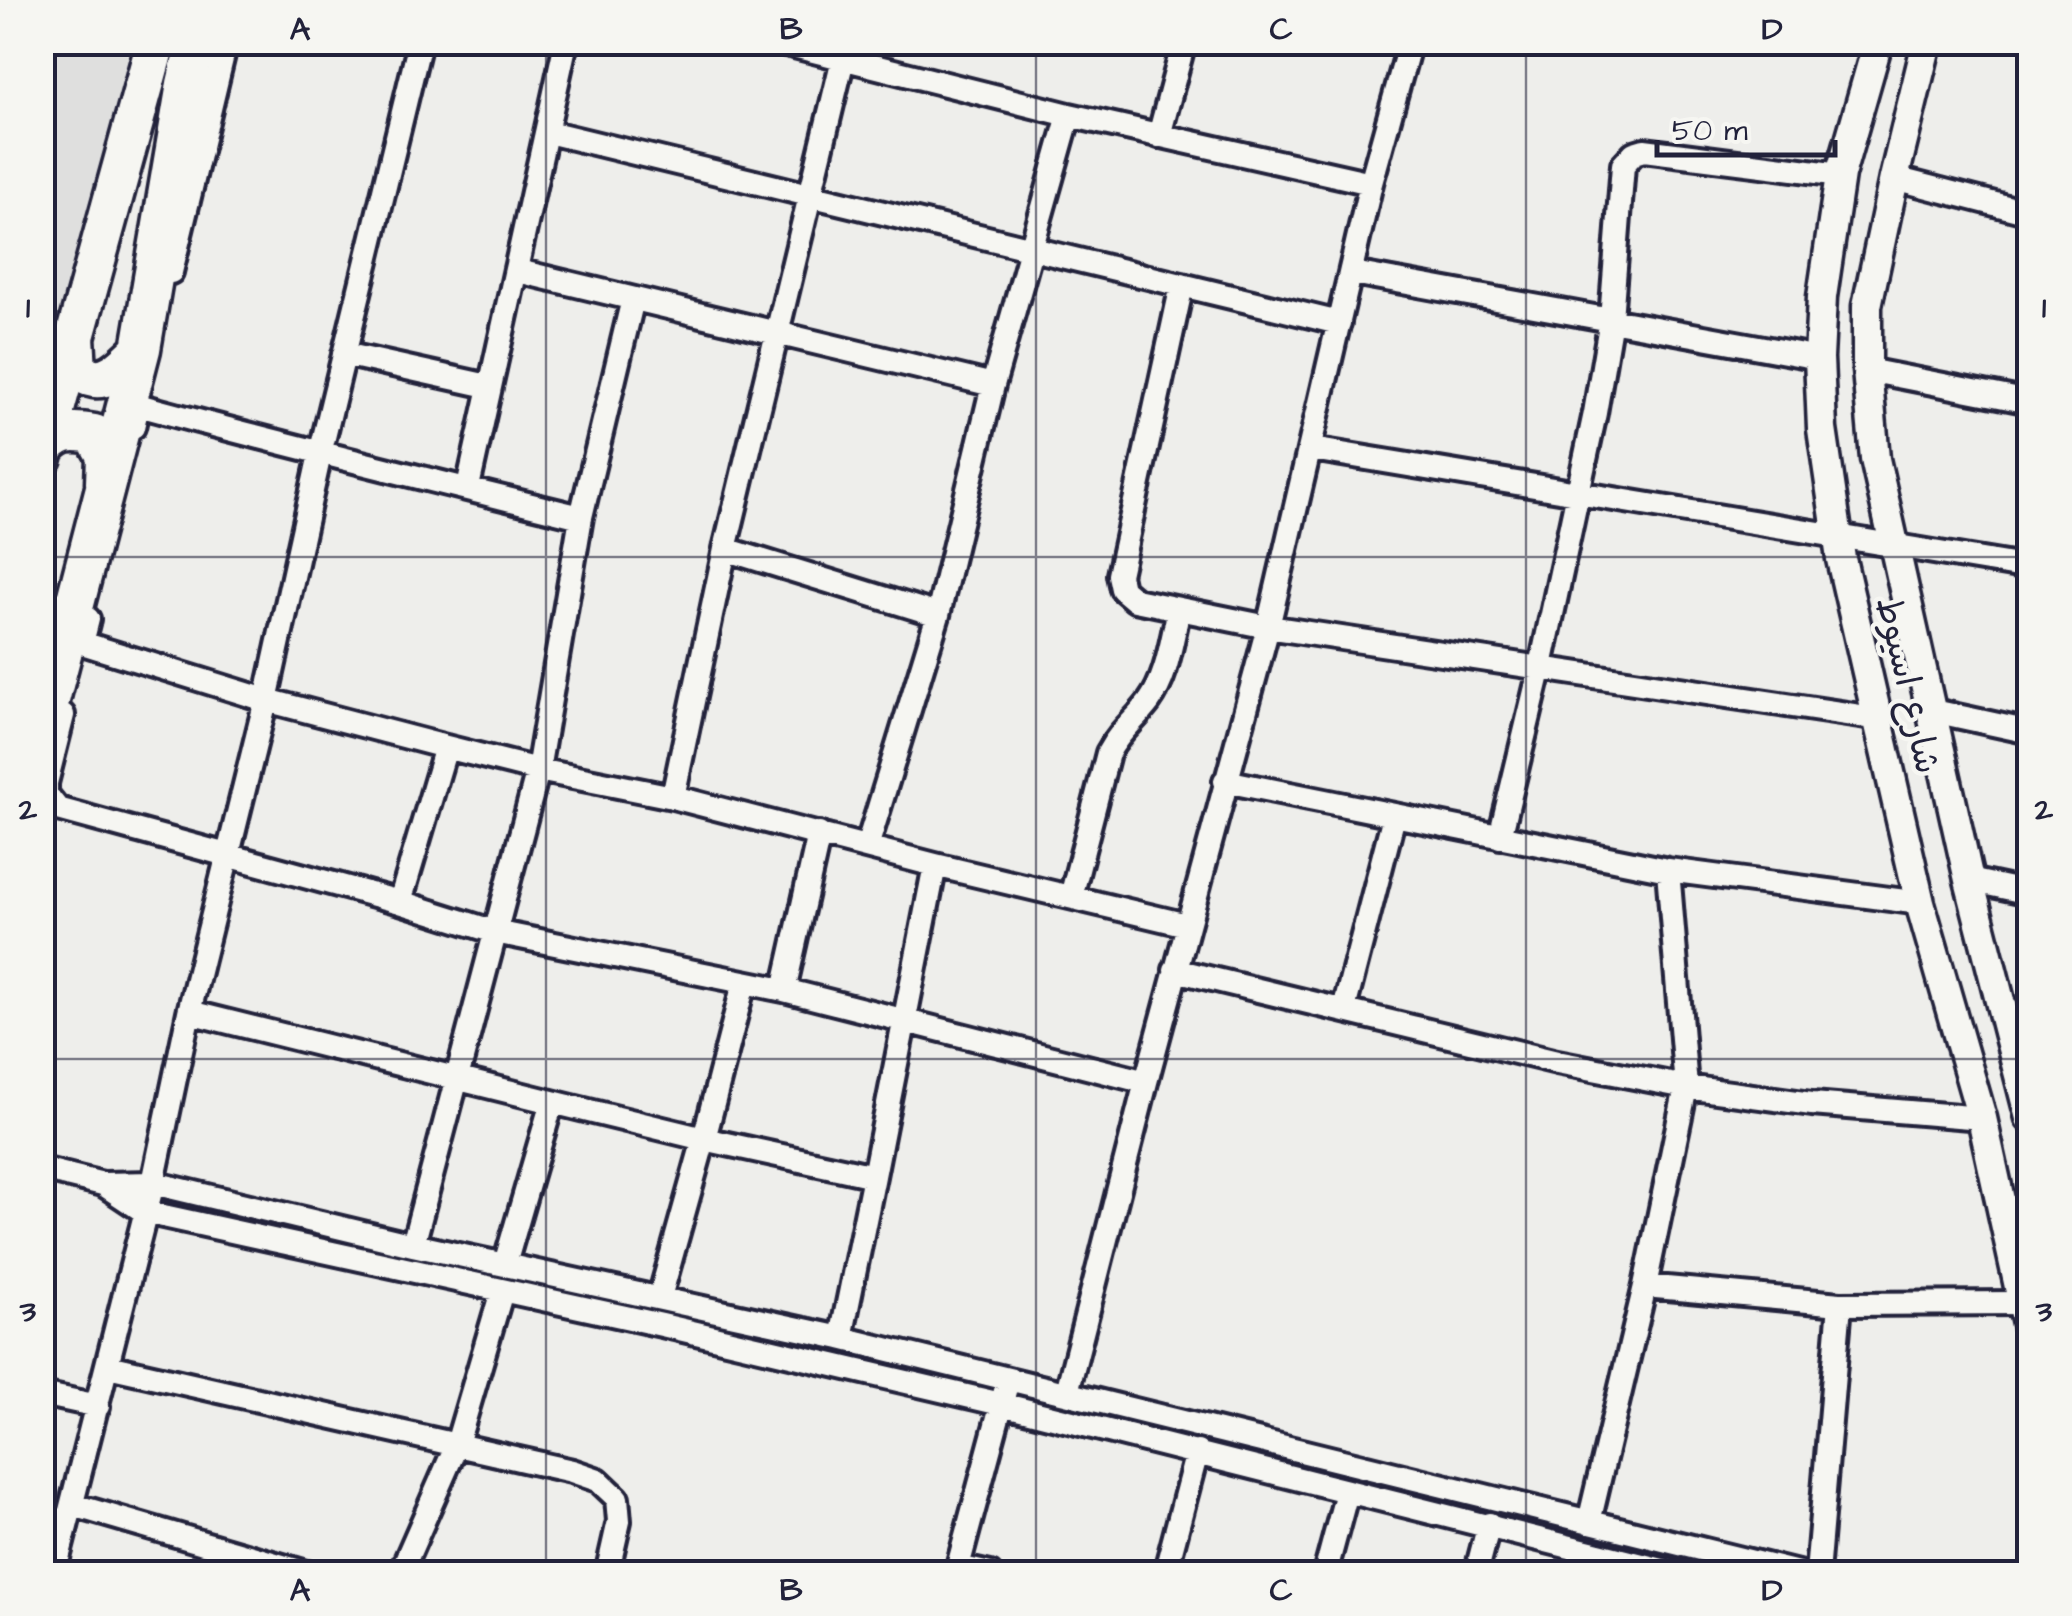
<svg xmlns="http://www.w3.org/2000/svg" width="2072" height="1616" font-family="'Architects Daughter','Playpen Sans Arabic',sans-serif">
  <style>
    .built { fill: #dfdfde }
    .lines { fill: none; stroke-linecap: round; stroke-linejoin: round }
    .minor-casing { stroke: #22223b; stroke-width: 30 }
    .tertiary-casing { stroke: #22223b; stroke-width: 35 }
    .trunk-casing { stroke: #22223b; stroke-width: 45 }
    .minor { stroke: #f6f6f2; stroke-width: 22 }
    .tertiary { stroke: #f6f6f2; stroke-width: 28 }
    .trunk { stroke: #f6f6f2; stroke-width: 38 }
    .grid { fill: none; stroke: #22223b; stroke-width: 2.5; stroke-opacity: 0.55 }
    .labels { text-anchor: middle; stroke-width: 9; stroke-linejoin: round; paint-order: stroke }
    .street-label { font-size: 35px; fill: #22223b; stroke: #f6f6f2 }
    .neatline { fill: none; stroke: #22223b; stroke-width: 4 }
    .grid-label { font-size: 32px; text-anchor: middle; font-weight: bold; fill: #22223b }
  </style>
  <rect width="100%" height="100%" fill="#eeeeeb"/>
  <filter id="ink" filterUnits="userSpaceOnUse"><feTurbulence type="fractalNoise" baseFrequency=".01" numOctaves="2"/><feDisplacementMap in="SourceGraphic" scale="20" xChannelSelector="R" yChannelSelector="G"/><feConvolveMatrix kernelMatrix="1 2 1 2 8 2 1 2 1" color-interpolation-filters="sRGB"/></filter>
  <g filter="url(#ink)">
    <!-- built -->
    <path class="built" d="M 43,43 L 142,43 L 43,448 Z"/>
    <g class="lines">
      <defs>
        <path id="minor" d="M 778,42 L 1069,115 L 1371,183
          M 1410,42 L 1371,183 L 1268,627 L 1880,719
          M 548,132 L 1339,323
          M 1159,136 L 1184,42
          M 1894,178 L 2030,213
          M 518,271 L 993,385 L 1069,115
          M 171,272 L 226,42
          M 1353,273 L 1819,358
          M 344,354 L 488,386
          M 1867,370 L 2030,402
          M 133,427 L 138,405 C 285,445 433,481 581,517 L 538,770 L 413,1245
          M 1312,449 L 2030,568
          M 468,487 L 566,42
          M 581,517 L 633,299
          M 725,549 L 938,615
          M 88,619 L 82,643 L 266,700 L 446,747 L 538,770 L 673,797 L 935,865 L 1187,925
          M 1929,710 L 2030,732
          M 63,715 L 46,783 L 46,794 L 58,809 L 400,902 L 446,747
          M 1225,781 L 1668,870 L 1920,903
          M 673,797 L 725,549 L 847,42
          M 1500,837 L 1541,666 L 1595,413 L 1611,319 L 1623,165 L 1634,153 L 1644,150 L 1840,175
          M 867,847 L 938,615 L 993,385
          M 1969,880 L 2030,893
          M 1071,897 L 1108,753 C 1121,729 1134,722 1149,702 C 1168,676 1171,641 1179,610
          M 400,902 L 495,932 L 784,990 L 1146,1082
          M 1175,970 L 1557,1062 L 1686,1087 L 1812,1104 L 1982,1118
          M 784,990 L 819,834
          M 1344,1009 L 1394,816
          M 189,1012 L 552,1102 L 505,1264
          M 552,1102 L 704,1139 L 744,983
          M 42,1169 L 103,1184 L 153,1183 L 413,1245 L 841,1338 L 1802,1574
          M 103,1184 L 145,1212 L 662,1325 L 1001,1404 L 1678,1574
          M 1645,1286 L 1840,1304 L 2023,1303
          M 660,1297 L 704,1139 L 874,1176 L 935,865
          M 841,1338 L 874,1176
          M 108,1366 L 572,1471 L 598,1480 L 617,1498 L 619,1521 L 607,1574
          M 1067,1392 L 1146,1082 L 1268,627 L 1135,600 L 1122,589 L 1119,575 L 1182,285
          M 42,1394 L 98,1406
          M 73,1505 L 310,1574
          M 1589,1522 L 1645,1286 L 1686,1087 L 1668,870
          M 958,1567 L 990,1574
          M 54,1574 L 153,1183 L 189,1012 L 266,700 L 320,454 L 420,42
          M 400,1574 L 457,1444 L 502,1291
          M 956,1574 L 1005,1391
          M 1165,1574 L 1197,1452
          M 1325,1574 L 1347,1492
          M 1476,1574 L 1489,1524
          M 1817,1574 L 1840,1304"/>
        <path id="tertiary" d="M 1878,42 L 1840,175 L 1822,297 L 1819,358 L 1822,429 L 1841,559 L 1920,903 L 1982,1118 L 2030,1337
          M 1927,42 L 1894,178 L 1867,306 L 1867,370 L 1875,459 L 1969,880 L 2030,1118"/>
        <path id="trunk" d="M 75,337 L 77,369 C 101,392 123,367 141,349
          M 43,450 C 58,430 71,430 94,434 L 106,456 L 105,483
          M 42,457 L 156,42
          M 42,731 L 141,349 L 186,84 L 196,42"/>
      </defs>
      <!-- minor casing -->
      <use href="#minor" class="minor-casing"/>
      <!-- tertiary casing -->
      <use href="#tertiary" class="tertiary-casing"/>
      <!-- trunk casing -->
      <use href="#trunk" class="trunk-casing"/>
      <!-- minor -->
      <use href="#minor" class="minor"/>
      <!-- tertiary -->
      <use href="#tertiary" class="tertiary"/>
      <!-- trunk -->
      <use href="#trunk" class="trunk"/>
    </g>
  </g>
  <!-- grid -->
  <path class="grid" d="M 546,42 L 546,1574M 1036,42 L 1036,1574M 1526,42 L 1526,1574M 42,557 L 2030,557M 42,1059 L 2030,1059"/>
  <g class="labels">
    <!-- street labels -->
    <g class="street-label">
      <text transform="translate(1909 685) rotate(77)" y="12">شارع اسيوط</text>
    </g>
  </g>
  <!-- margin -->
  <rect width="2072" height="1616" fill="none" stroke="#f6f6f2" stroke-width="110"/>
  <!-- scale -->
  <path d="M1657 140v15h178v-15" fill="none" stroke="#22223b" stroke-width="5"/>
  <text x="1672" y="140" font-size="30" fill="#22223b" stroke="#f6f6f2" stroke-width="8" paint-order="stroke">50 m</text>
  <rect x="55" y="55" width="1962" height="1506" class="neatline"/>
  <g class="grid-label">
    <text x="300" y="39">A</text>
    <text x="791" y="39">B</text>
    <text x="1281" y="39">C</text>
    <text x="1772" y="39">D</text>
    <text x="28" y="317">1</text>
    <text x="2044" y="317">1</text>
    <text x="28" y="819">2</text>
    <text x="2044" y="819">2</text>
    <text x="28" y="1321">3</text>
    <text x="2044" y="1321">3</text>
    <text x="300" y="1600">A</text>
    <text x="791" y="1600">B</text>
    <text x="1281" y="1600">C</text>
    <text x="1772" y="1600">D</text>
  </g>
</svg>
